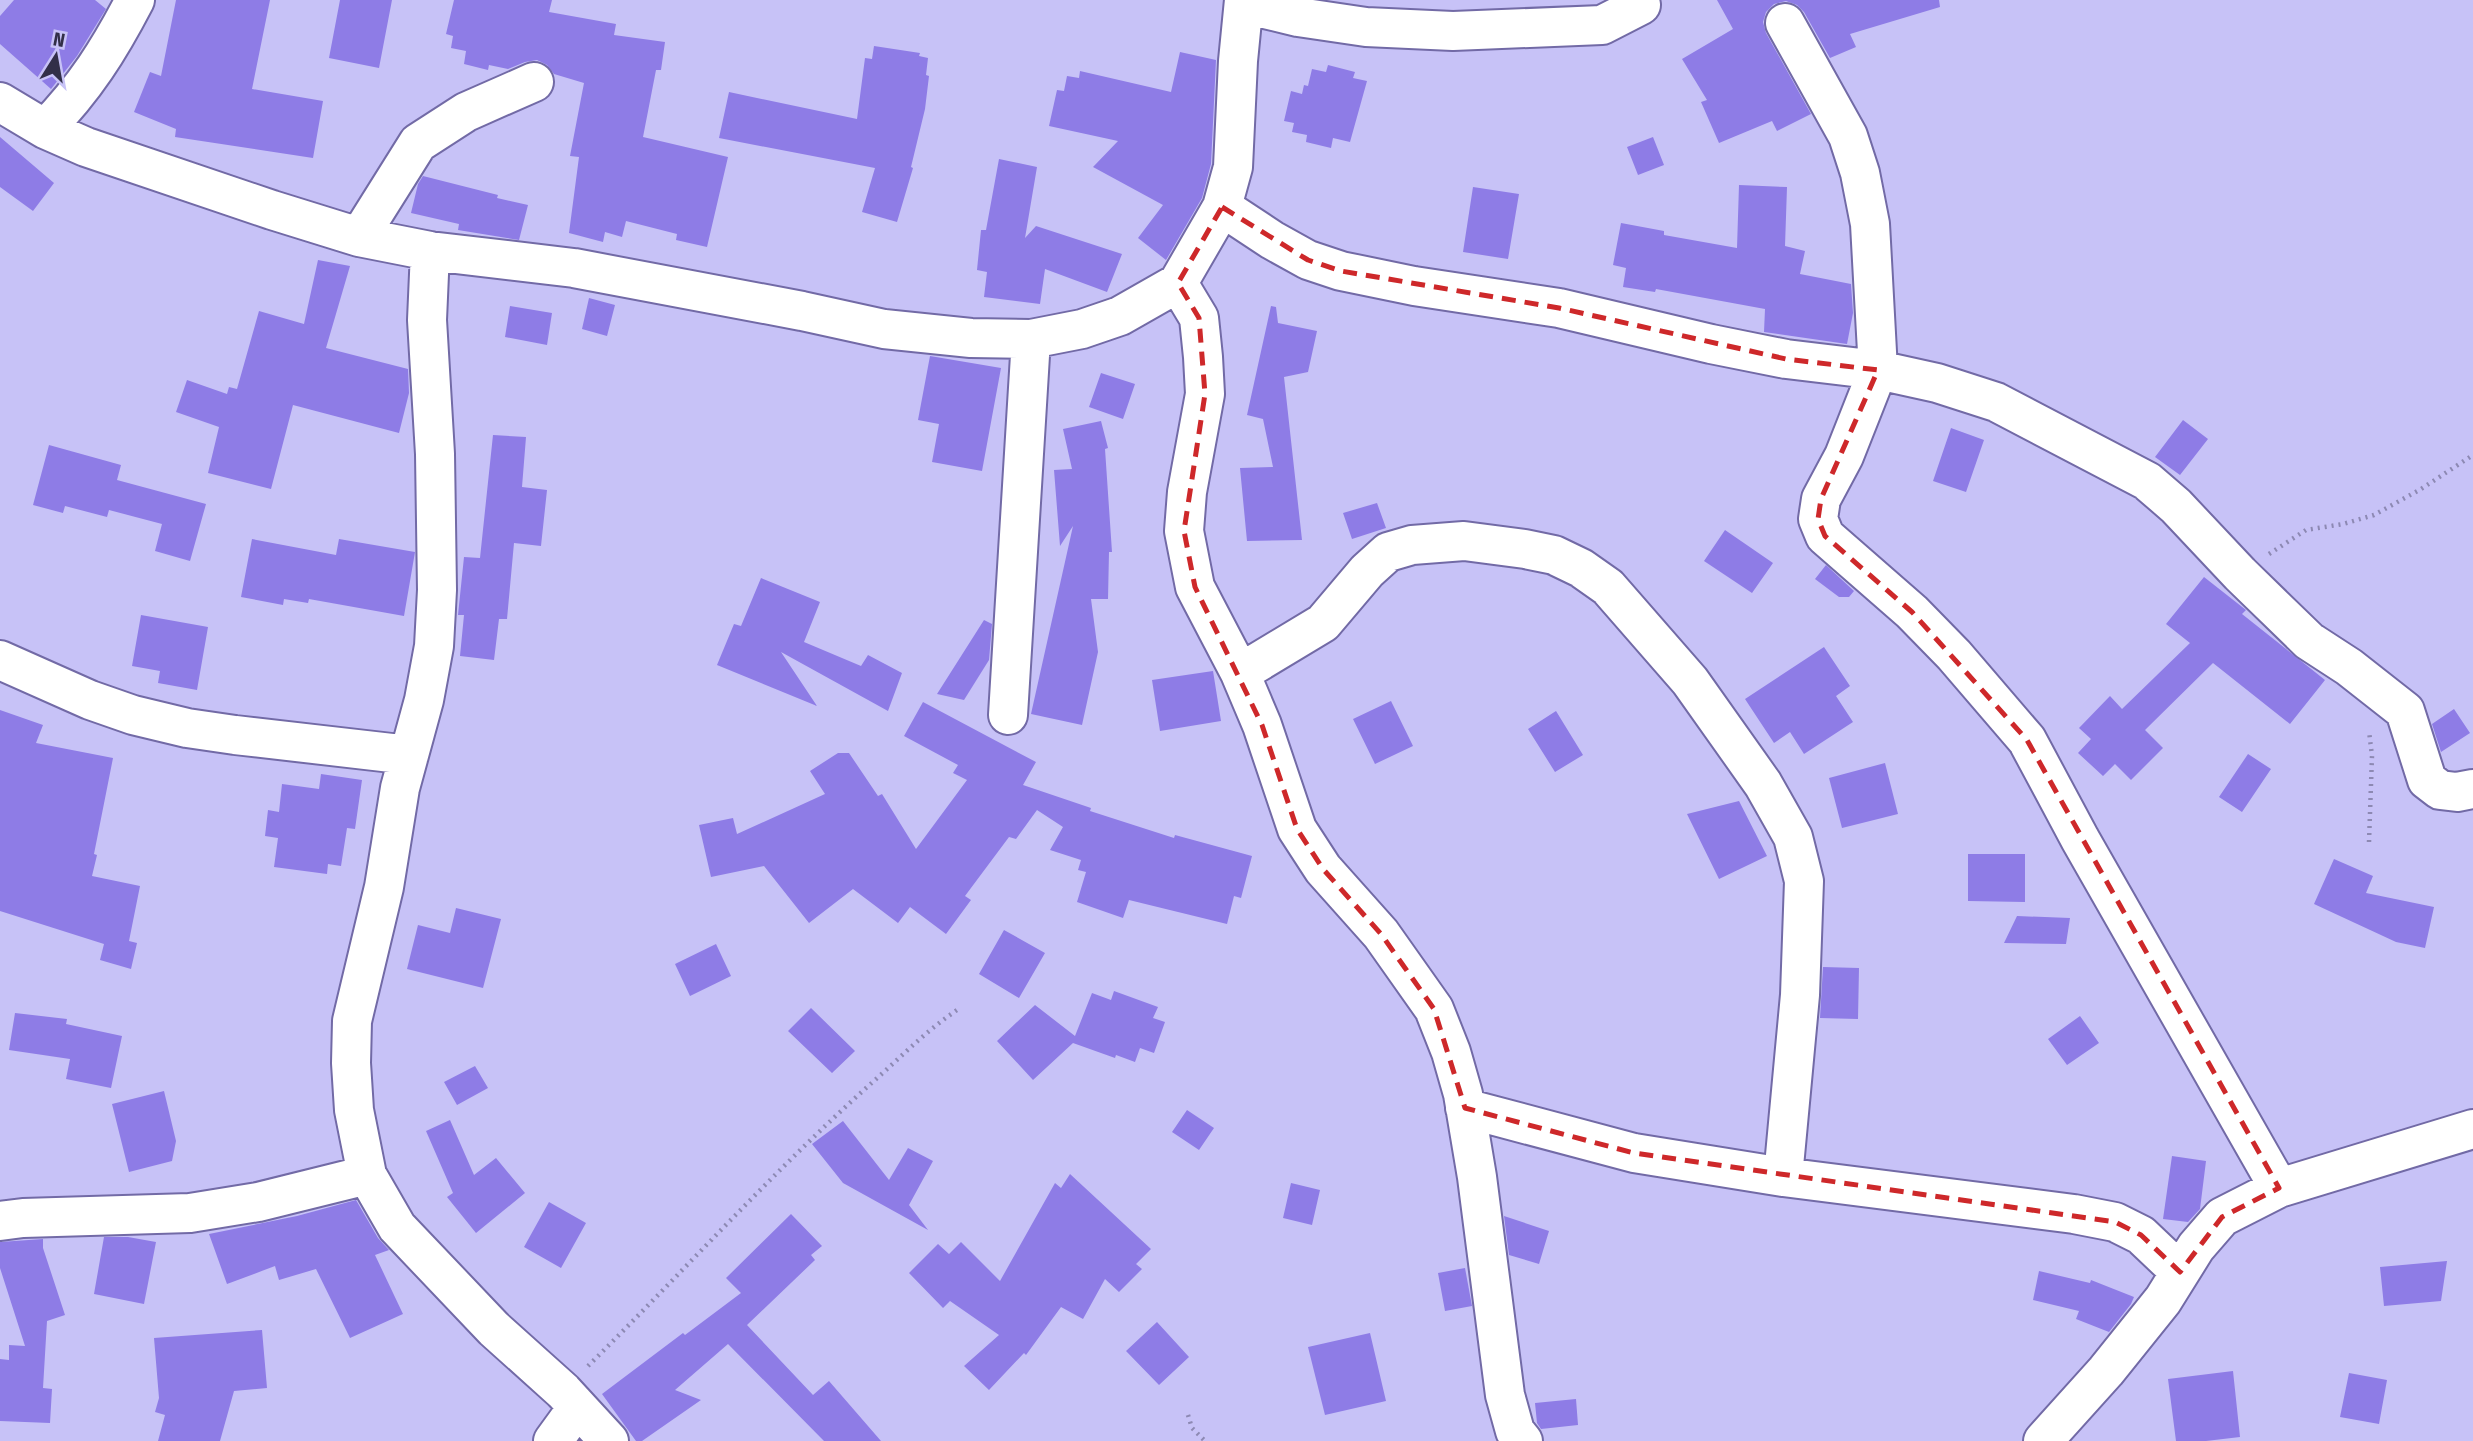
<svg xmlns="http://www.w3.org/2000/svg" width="2473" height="1441" font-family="'Fira Sans Condensed',sans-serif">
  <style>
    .building { fill: #8e7ce6 }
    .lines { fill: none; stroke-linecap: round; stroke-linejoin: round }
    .minor-casing { stroke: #726aa6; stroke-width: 42 }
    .path { stroke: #8d89b3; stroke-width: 4.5; stroke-dasharray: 2 5; stroke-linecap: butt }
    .minor { stroke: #fff; stroke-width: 38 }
    .marked { fill: none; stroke: #ce282a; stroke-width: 5; stroke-dasharray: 14 9; stroke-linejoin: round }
  </style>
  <rect width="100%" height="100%" fill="#c7c2f7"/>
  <!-- building -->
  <path class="building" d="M 14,0 L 95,0 L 106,9 L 77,56 L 51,89 L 0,44 L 0,16 Z
    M 176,0 L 270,0 L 252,89 L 323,101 L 313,158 L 175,137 L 176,129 L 134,112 L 150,72 L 161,76 Z
    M 340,0 L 392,0 L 379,68 L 329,58 Z
    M 454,0 L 552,0 L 549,12 L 616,24 L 614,35 L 665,42 L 661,70 L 656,70 L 643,137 L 728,157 L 707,247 L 676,240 L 677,234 L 626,221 L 622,237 L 605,232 L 603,242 L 569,233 L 579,157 L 570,156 L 584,83 L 554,74 L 547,65 L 537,60 L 525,62 L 508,69 L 489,65 L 488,70 L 464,64 L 466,51 L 451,48 L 453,36 L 446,34 Z
    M 1717,0 L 1939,0 L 1940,7 L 1850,34 L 1856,47 L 1830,58 L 1804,12 L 1797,5 L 1786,1 L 1774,4 L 1766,12 L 1763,22 L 1766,33 L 1811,114 L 1777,131 L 1772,121 L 1719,143 L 1701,102 L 1707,100 L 1682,59 L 1733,29 Z
    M 874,46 L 920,53 L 919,56 L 928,58 L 926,75 L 929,76 L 925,109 L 911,167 L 913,168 L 897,222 L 862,212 L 875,168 L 719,138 L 729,92 L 857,119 L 865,58 L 872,59 Z
    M 1180,52 L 1216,60 L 1211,164 L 1202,198 L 1166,260 L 1138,238 L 1163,205 L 1093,167 L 1118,141 L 1049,126 L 1057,90 L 1064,91 L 1067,76 L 1079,78 L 1080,71 L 1171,92 Z
    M 1328,65 L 1355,72 L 1353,78 L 1367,81 L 1350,142 L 1333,138 L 1331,148 L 1306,142 L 1307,135 L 1292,132 L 1294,123 L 1284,121 L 1291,91 L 1302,94 L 1304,85 L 1308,86 L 1312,69 L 1326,72 Z
    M 0,137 L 54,183 L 33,211 L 0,187 Z
    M 1653,137 L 1664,165 L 1638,175 L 1627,147 Z
    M 999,159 L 1037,167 L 1025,238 L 1036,226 L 1122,254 L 1107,292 L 1045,269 L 1040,304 L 984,297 L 987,272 L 977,270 L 981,230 L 986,230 Z
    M 423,176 L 498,195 L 497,198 L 528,205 L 519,240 L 458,230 L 459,224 L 411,213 L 418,184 Z
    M 1739,185 L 1787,187 L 1785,246 L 1805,251 L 1800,274 L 1851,284 L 1853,313 L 1847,344 L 1764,332 L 1765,309 L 1656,289 L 1655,292 L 1623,287 L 1626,268 L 1613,265 L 1621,223 L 1664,231 L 1664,235 L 1737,248 Z
    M 1473,187 L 1519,194 L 1508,259 L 1463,252 Z
    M 318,260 L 350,266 L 326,348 L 408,369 L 409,393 L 399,433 L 293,405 L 271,489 L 208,473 L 219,427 L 176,412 L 187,380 L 227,394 L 229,387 L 237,389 L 259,311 L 304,324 Z
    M 589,298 L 615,305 L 607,336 L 582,329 Z
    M 510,306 L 552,313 L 547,345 L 505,337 Z
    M 1271,306 L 1276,307 L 1278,323 L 1317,331 L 1308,372 L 1284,377 L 1302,540 L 1247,541 L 1240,468 L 1273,467 L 1263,419 L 1247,415 Z
    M 930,356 L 1001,368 L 982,471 L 932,462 L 939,424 L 918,420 Z
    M 1101,373 L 1135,384 L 1123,419 L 1089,407 Z
    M 2183,420 L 2208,439 L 2180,475 L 2155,457 Z
    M 1101,421 L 1108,448 L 1105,449 L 1112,552 L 1109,552 L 1108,599 L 1091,599 L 1098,652 L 1082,725 L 1031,714 L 1073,526 L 1060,546 L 1054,470 L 1072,469 L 1063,429 Z
    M 1951,428 L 1984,440 L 1966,492 L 1933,481 Z
    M 493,435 L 526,437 L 522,487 L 547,490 L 541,546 L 514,543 L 507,619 L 499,619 L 494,660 L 460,656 L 464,615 L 458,615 L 464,557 L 480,558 Z
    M 49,445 L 121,465 L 117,480 L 206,504 L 190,561 L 155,551 L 162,524 L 109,510 L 107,517 L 65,506 L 63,513 L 33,505 Z
    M 1377,503 L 1386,528 L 1352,539 L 1343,513 Z
    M 1725,530 L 1773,563 L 1752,593 L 1704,561 Z
    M 252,539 L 336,555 L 339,539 L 415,552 L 404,616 L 309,599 L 308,603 L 284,599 L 283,605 L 241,597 Z
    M 1826,565 L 1854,591 L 1849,597 L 1839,597 L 1815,579 Z
    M 2204,577 L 2246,610 L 2242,614 L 2325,680 L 2290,724 L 2213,663 L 2145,730 L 2163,748 L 2131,780 L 2115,764 L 2103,776 L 2078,753 L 2091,739 L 2079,728 L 2110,696 L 2122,709 L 2190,643 L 2166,624 Z
    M 761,578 L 820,602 L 804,642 L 861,666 L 868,655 L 902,673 L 888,711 L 781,652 L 817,706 L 717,665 L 734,624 L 741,626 Z
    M 141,615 L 208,627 L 197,690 L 158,683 L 160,671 L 132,666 Z
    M 984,620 L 992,624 L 989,660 L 964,700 L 937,694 Z
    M 1824,647 L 1850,686 L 1836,696 L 1853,722 L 1804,754 L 1790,732 L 1774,743 L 1745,699 Z
    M 1213,671 L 1221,721 L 1160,731 L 1152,680 Z
    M 1391,701 L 1413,746 L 1375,764 L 1353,719 Z
    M 923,702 L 1036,762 L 1023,785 L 1091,808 L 1090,811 L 1174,838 L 1175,835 L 1252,856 L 1241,898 L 1234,896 L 1227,924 L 1129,900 L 1123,918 L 1077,902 L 1086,872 L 1078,870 L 1081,860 L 1050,850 L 1063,827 L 1037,810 L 1016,839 L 1009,837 L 965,896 L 971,900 L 946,934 L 910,907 L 898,923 L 853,889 L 809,923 L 764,866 L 711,877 L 699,825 L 733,818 L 737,834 L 825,794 L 810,771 L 838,753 L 849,753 L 878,796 L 882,794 L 916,849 L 967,780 L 953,773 L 958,765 L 904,736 Z
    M 2454,709 L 2470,733 L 2441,752 L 2432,724 Z
    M 0,710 L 43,725 L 36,743 L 113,758 L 94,854 L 97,855 L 92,876 L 140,886 L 129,941 L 137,943 L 131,969 L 100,960 L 104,944 L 0,911 Z
    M 1556,711 L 1583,755 L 1555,772 L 1528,729 Z
    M 2248,754 L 2271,769 L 2242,812 L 2219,797 Z
    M 1885,763 L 1898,814 L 1842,828 L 1829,778 Z
    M 321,774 L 362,780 L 355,829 L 347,828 L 341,866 L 328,864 L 327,874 L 274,867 L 278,838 L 265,836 L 268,810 L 279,812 L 282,784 L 319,789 Z
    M 1739,801 L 1767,856 L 1719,879 L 1687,814 Z
    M 1968,854 L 2025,854 L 2025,902 L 1968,901 Z
    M 2334,859 L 2373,876 L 2366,893 L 2434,907 L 2425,948 L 2396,942 L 2314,904 Z
    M 456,908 L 501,919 L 483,988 L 407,969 L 418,925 L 450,933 Z
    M 2017,916 L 2070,918 L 2066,944 L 2004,943 Z
    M 1004,930 L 1045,953 L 1019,998 L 979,974 Z
    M 716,944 L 731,976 L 690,996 L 675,964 Z
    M 1823,967 L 1859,968 L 1858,1019 L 1820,1018 Z
    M 1114,991 L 1158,1007 L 1153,1018 L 1165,1022 L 1154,1053 L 1140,1048 L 1135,1062 L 1116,1055 L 1115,1058 L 1073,1043 L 1033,1080 L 997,1041 L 1035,1005 L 1075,1036 L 1092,993 L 1111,1000 Z
    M 811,1008 L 855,1051 L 832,1073 L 788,1031 Z
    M 15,1013 L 67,1019 L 66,1024 L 122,1036 L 111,1088 L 66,1079 L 70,1059 L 9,1050 Z
    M 2080,1016 L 2099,1043 L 2067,1065 L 2048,1039 Z
    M 475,1066 L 488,1088 L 457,1105 L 444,1082 Z
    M 164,1091 L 176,1141 L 172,1161 L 129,1172 L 112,1104 Z
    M 1187,1110 L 1214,1128 L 1199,1150 L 1172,1132 Z
    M 450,1120 L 474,1175 L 496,1158 L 525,1193 L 476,1233 L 447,1197 L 453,1193 L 426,1131 Z
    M 843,1121 L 889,1180 L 908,1148 L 933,1161 L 909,1205 L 928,1230 L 843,1183 L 812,1144 Z
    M 2172,1156 L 2206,1161 L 2200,1209 L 2188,1222 L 2163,1219 Z
    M 1070,1174 L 1151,1249 L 1136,1264 L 1142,1269 L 1119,1292 L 1105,1279 L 1083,1319 L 1061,1307 L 1026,1355 L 1024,1353 L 989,1390 L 964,1366 L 999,1335 L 950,1301 L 943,1308 L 909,1273 L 938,1244 L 949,1254 L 961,1242 L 1000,1281 L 1055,1183 L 1061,1188 Z
    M 1291,1183 L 1320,1190 L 1312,1225 L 1283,1218 Z
    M 356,1200 L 378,1238 L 389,1250 L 375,1255 L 403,1314 L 350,1338 L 316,1269 L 279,1280 L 275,1266 L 227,1284 L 209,1234 L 297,1216 Z
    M 549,1202 L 586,1223 L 561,1268 L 524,1247 Z
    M 791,1214 L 822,1246 L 811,1255 L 815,1260 L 747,1325 L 813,1395 L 829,1381 L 881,1441 L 824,1441 L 728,1344 L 675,1390 L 701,1400 L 642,1441 L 636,1441 L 602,1394 L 683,1333 L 685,1335 L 741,1293 L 726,1278 Z
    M 1504,1216 L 1549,1231 L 1539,1264 L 1509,1255 Z
    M 104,1237 L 128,1237 L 156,1242 L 144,1304 L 94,1294 Z
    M 43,1239 L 43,1248 L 65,1315 L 47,1321 L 43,1388 L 52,1389 L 50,1423 L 0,1421 L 0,1359 L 9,1360 L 9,1345 L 25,1346 L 0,1268 L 0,1242 Z
    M 2447,1261 L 2441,1301 L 2384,1306 L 2380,1267 Z
    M 1465,1268 L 1472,1306 L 1445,1311 L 1438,1273 Z
    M 2039,1271 L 2090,1283 L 2091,1280 L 2134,1297 L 2131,1304 L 2109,1332 L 2076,1319 L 2079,1311 L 2033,1300 Z
    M 1157,1322 L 1189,1357 L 1159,1385 L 1126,1351 Z
    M 262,1330 L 267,1388 L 234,1391 L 220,1441 L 158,1441 L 165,1415 L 155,1412 L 159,1398 L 154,1338 Z
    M 1370,1333 L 1386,1401 L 1325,1415 L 1308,1347 Z
    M 2233,1371 L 2240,1437 L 2206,1441 L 2176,1441 L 2168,1379 Z
    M 2349,1373 L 2387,1380 L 2379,1424 L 2340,1417 Z
    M 1576,1399 L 1578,1425 L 1541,1429 L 1537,1423 L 1535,1403 Z"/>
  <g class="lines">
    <defs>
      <path id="minor" d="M 1244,4 L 1298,17 L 1366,27 L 1453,31 L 1602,25 L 1641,5
        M 1785,23 L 1848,136 L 1860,173 L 1870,224 L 1878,370 L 1844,456 L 1821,499 L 1818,519 L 1825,536 L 1912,612 L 1954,655 L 2027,740 L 2080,839 L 2279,1188
        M 0,102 L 45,129 L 86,147 L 272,210 L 359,237 L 430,251 L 574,268 L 802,311 L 884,329 L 971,338 L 1031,339 L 1082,329 L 1120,316 L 1178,283 L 1222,207 L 1233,167 L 1238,61 L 1244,0
        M 45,129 C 85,88 109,50 135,0
        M 1222,207 L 1272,240 L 1308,260 L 1341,271 L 1414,286 L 1559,308 L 1711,344 L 1786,359 L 1878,370 L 1937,383 L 1996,402 L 2147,481 L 2176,506 L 2240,574 L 2309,641 L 2349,667 L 2405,711 L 2427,780 L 2440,790 L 2457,792 L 2473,789
        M 359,237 L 418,143 L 466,112 L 534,82
        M 430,251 L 427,320 L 435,454 L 437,590 L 434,646 L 424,700 L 400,788 L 384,887 L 352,1021 L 351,1063 L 354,1110 L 367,1175 L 397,1227 L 494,1329 L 563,1391 L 609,1441
        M 1178,283 L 1199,318 L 1203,357 L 1205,394 L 1187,492 L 1184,531 L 1195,587 L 1240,673 L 1262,725 L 1297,829 L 1323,869 L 1381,934 L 1434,1009 L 1451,1052 L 1463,1094 L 1477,1177 L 1505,1395 L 1515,1431 L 1523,1441
        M 0,660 L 90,700 L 133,715 L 187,728 L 235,735 L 409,755
        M 1240,673 L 1323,623 L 1367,571 L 1388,552 L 1412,545 L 1464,541 L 1525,549 L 1554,555 L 1581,568 L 1608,587 L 1690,681 L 1763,784 L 1793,837 L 1804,881 L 1800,995 L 1783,1177
        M 1008,715 L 1031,339
        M 1465,1108 L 1634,1153 L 1783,1177 L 2074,1214 L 2115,1222 L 2141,1235 L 2180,1272
        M 0,1221 L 23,1218 L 190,1213 L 258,1202 L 367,1175
        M 553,1441 L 577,1408
        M 2043,1441 L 2106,1371 L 2163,1300 L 2196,1247 L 2222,1217 L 2279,1188 L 2473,1129"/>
    </defs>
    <!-- minor casing -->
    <use href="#minor" class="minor-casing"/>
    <!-- path -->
    <path class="path" d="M 2269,554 L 2306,530 L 2343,524 L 2374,515 L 2421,489 L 2473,455
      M 2369,842 L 2372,756 L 2369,731
      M 588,1366 C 684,1271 774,1170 875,1080 C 903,1055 928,1029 960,1008
      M 1188,1415 L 1192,1428 L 1205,1441"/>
    <!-- minor -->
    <use href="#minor" class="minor"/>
  </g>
  <!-- marked area -->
  <path class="marked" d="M 1222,207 L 1308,260 L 1341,271 L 1559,308 L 1786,359 L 1878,370 L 1821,499 L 1818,519 L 1825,536 L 1912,612 L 2027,740 L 2279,1188 L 2222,1217 L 2180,1272 L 2141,1235 L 2115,1222 L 1634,1153 L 1465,1108 L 1434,1009 L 1381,934 L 1323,869 L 1297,829 L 1262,725 L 1195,587 L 1184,531 L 1205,394 L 1199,318 L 1178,283 Z"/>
  <!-- north arrow -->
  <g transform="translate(56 56) rotate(11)" stroke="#c7c2f7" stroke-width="5" paint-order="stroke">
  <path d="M0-5L12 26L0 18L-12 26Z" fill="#322f48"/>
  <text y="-10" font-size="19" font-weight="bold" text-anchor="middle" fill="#322f48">N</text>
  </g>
</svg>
